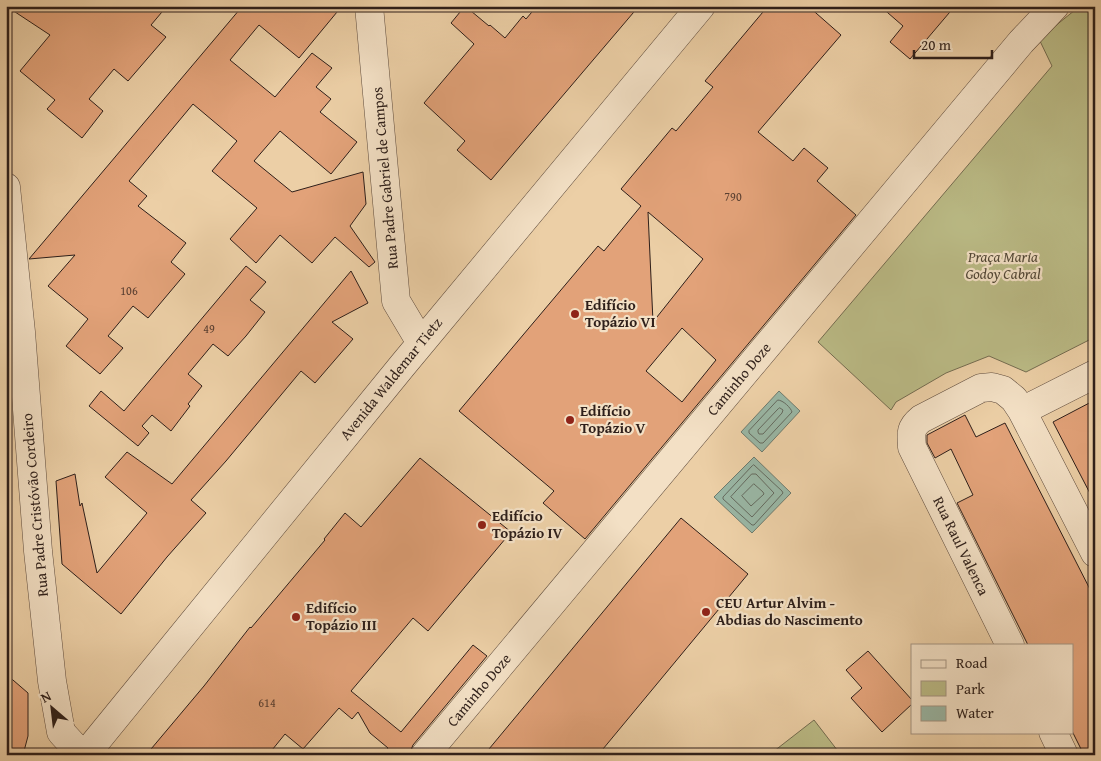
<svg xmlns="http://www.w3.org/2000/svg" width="1101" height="761" font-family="'Gentium Book Plus',serif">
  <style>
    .green { fill: #baba85; stroke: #746c50 }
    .water { fill: #99b6a4; stroke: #6e7a6d }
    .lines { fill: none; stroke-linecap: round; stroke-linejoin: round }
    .shore { stroke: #646a5f; stroke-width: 1 }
    .building { fill: #e2a279; stroke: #2e1f1a; fill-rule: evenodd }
    .minor-casing { stroke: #5e4b3d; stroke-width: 29 }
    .minor { stroke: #f3e0c5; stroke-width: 28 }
    .poi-dot { fill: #8f2418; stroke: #f3e0c5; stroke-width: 2 }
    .labels { text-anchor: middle; stroke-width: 4.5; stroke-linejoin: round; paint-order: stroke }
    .number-label { font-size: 12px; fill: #5b4032 }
    .street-label { font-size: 15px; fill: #2e1f1a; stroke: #f3e0c5 }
    .park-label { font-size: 15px; font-style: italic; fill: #514635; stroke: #f3e0c5 }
    .poi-label { font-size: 15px; font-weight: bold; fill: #2e1f1a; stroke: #f3e0c5; text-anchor: start }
  </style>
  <rect width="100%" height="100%" fill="#eccfa6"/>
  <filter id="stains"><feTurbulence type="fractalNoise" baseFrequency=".004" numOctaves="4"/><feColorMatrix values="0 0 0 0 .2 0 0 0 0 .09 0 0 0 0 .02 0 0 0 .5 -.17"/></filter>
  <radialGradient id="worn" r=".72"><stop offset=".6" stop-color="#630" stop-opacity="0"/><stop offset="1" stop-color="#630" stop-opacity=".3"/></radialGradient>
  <!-- green -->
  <path class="green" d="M 1080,6 L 1095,6 L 1095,337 L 1026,372 L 989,356 L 946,373 L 896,402 L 891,410 L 818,342 L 1052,66 L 1039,39 Z
    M 814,720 L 841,755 L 769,755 Z"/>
  <!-- water -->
  <path class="water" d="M 779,391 L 800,411 L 762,452 L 741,432 Z
    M 754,457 L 791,493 L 752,533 L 714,497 Z"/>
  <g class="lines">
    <!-- shore -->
    <path class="shore" d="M 778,400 C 783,400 791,408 792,412 L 763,443 L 760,443 L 749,433 L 749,431 Z
      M 780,408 L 783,410 L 782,413 L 763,434 L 759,434 L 758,432 L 758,430 L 778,409 Z
      M 754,465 L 782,491 L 783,493 L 754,525 L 752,525 L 723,499 L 723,497 L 752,466 Z
      M 752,474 L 756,474 L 774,493 L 752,517 L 731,497 Z
      M 754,484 L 763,492 L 764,494 L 751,506 L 742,496 Z"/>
  </g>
  <!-- building -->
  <path class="building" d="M 6,6 L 167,6 L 151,25 L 166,37 L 128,81 L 114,69 L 89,99 L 103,111 L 82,138 L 47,109 L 55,100 L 20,71 L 50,35 Z
    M 236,6 L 342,6 L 299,58 L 259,25 L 230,60 L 275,97 L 312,53 L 332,68 L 316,87 L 331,99 L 320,112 L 357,142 L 331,174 L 280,131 L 254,161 L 292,192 L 363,172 L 366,204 L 350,226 L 375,262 L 369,267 L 335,237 L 312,263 L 280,235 L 256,263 L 230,239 L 257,208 L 212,171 L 237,141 L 193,104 L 129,181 L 147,196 L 138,206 L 186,243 L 171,262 L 185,274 L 148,318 L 133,306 L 108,336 L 123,348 L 100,374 L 66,346 L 88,319 L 48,286 L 75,255 L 29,259 L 240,9 Z
    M 465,6 L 489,26 L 490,25 L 505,38 L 523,16 L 526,19 L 537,6 L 639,6 L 491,180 L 457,150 L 465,141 L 424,103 L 474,44 L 451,23 Z
    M 768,6 L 808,6 L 841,35 L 758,132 L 793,161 L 804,148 L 828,168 L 817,181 L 856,215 L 585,539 L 543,503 L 554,491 L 459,411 L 598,246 L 604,251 L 641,206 L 621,189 L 672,128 L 676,131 L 713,87 L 705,81 ZM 648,212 L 703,259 L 653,322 ZM 682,328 L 716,360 L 682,402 L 646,371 Z
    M 880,6 L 955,6 L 910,59 L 890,42 L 903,26 Z
    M 246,266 L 266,282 L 250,300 L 265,312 L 246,336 L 228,356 L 213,344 L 188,374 L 202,386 L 188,404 L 190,406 L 171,431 L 152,415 L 142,426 L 149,433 L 138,446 L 89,406 L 101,391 L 124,411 Z
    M 351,271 L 368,303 L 332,322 L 353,339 L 315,383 L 301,371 L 226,461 L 191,500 L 206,513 L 167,557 L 121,614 L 62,564 L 56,481 L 75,474 L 80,506 L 82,503 L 97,573 L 147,513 L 105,477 L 127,452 L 172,484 Z
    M 1095,400 L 1095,503 L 1053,422 Z
    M 965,415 L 976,437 L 1005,423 L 1095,599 L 1095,755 L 1084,755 L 1072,731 L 1072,645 L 1028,645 L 957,503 L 973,495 L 951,449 L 935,458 L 927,443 L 927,435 Z
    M 420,458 L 511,532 L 428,631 L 413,618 L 351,691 L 401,732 L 473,645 L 487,656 L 413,745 L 410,752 L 410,755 L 383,755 L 388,748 L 370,733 L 358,712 L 352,719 L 339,708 L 303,749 L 285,734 L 268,755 L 146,755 L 204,686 L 250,627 L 251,628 L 325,540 L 324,539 L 345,513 L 361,527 Z
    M 681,518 L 748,574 L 598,755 L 484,755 Z
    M 868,651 L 912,700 L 912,704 L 882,732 L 851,698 L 862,688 L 846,670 Z
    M 6,674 L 28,693 L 28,736 L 23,755 L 6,755 Z"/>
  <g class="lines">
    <defs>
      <path id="minor" d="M 369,6 L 396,301 L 421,343
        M 6,187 L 21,332 L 38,551 L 52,681 L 61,732 L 82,755
        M 1095,374 L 1022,411 L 1095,553
        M 1010,645 L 912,447 C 911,433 910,428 921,419 L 981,388 L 992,387 L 1003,390 L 1014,399 L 1022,411
        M 1053,732 L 1064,755
        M 85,755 L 402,366 L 701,6
        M 425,755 L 1021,42 L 1055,6"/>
    </defs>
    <!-- minor casing -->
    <use href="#minor" class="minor-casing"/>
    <!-- minor -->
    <use href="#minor" class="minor"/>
  </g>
  <!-- markers -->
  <g class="poi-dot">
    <circle cx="575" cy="314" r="5"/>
    <circle cx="570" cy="420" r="5"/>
    <circle cx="482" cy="525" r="5"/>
    <circle cx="706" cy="612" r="5"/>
    <circle cx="296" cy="617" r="5"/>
  </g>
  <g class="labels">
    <!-- number labels -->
    <g class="number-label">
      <text x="733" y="201">790</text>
      <text x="129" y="295">106</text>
      <text x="209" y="333">49</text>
      <text x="267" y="707">614</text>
    </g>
    <!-- street labels -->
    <g class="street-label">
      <text transform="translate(385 178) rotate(-95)" y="5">Rua Padre Gabriel de Campos</text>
      <text transform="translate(391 379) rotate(-51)" y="5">Avenida Waldemar Tietz</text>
      <text transform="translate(739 379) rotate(-50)" y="5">Caminho Doze</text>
      <text transform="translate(35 505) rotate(-95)" y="5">Rua Padre Cristóvão Cordeiro</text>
      <text transform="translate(961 546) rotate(64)" y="5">Rua Raul Valenca</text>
      <text transform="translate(479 690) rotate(-50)" y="5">Caminho Doze</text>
    </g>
    <!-- park labels -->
    <g class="park-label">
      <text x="1003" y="262">Praça Maria<tspan x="1003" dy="17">Godoy Cabral</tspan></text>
    </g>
    <!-- poi labels -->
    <g class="poi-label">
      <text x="585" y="310">Edifício<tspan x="585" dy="17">Topázio VI</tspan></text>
      <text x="580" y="416">Edifício<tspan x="580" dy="17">Topázio V</tspan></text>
      <text x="492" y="521">Edifício<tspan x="492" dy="17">Topázio IV</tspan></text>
      <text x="716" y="608">CEU Artur Alvim -<tspan x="716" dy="17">Abdias do Nascimento</tspan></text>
      <text x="306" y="613">Edifício<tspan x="306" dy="17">Topázio III</tspan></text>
    </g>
  </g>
  <!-- margin -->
  <rect width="1101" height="761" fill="none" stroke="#eccfa6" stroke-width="25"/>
  <rect x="8" y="8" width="1086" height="746" fill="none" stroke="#2e1f1a" stroke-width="2.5"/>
  <rect x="12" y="12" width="1076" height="736" fill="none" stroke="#2e1f1a"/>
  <!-- legend -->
  <rect x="911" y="644" width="162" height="90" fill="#f3e0c5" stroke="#a49381"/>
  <rect x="921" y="660" width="25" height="8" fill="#f3e0c5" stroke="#a49381"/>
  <text x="956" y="668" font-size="15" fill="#2e1f1a">Road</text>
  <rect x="921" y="681" width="25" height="15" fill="#baba85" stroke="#a49381"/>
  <text x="956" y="694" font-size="15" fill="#2e1f1a">Park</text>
  <rect x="921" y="706" width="25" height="15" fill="#99b6a4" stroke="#a49381"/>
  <text x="956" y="718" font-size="15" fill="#2e1f1a">Water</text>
  <!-- north arrow -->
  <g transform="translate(52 708) rotate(332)" stroke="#f3e0c5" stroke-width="4" paint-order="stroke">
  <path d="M0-4L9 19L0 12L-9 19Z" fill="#2e1f1a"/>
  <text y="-8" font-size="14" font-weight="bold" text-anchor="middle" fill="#2e1f1a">N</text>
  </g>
  <!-- scale -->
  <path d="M914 50v8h78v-8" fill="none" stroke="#2e1f1a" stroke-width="2.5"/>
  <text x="921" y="50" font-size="15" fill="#2e1f1a" stroke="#f3e0c5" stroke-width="4" paint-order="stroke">20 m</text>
  <rect width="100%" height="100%" filter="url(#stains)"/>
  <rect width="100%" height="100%" fill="url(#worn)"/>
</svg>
